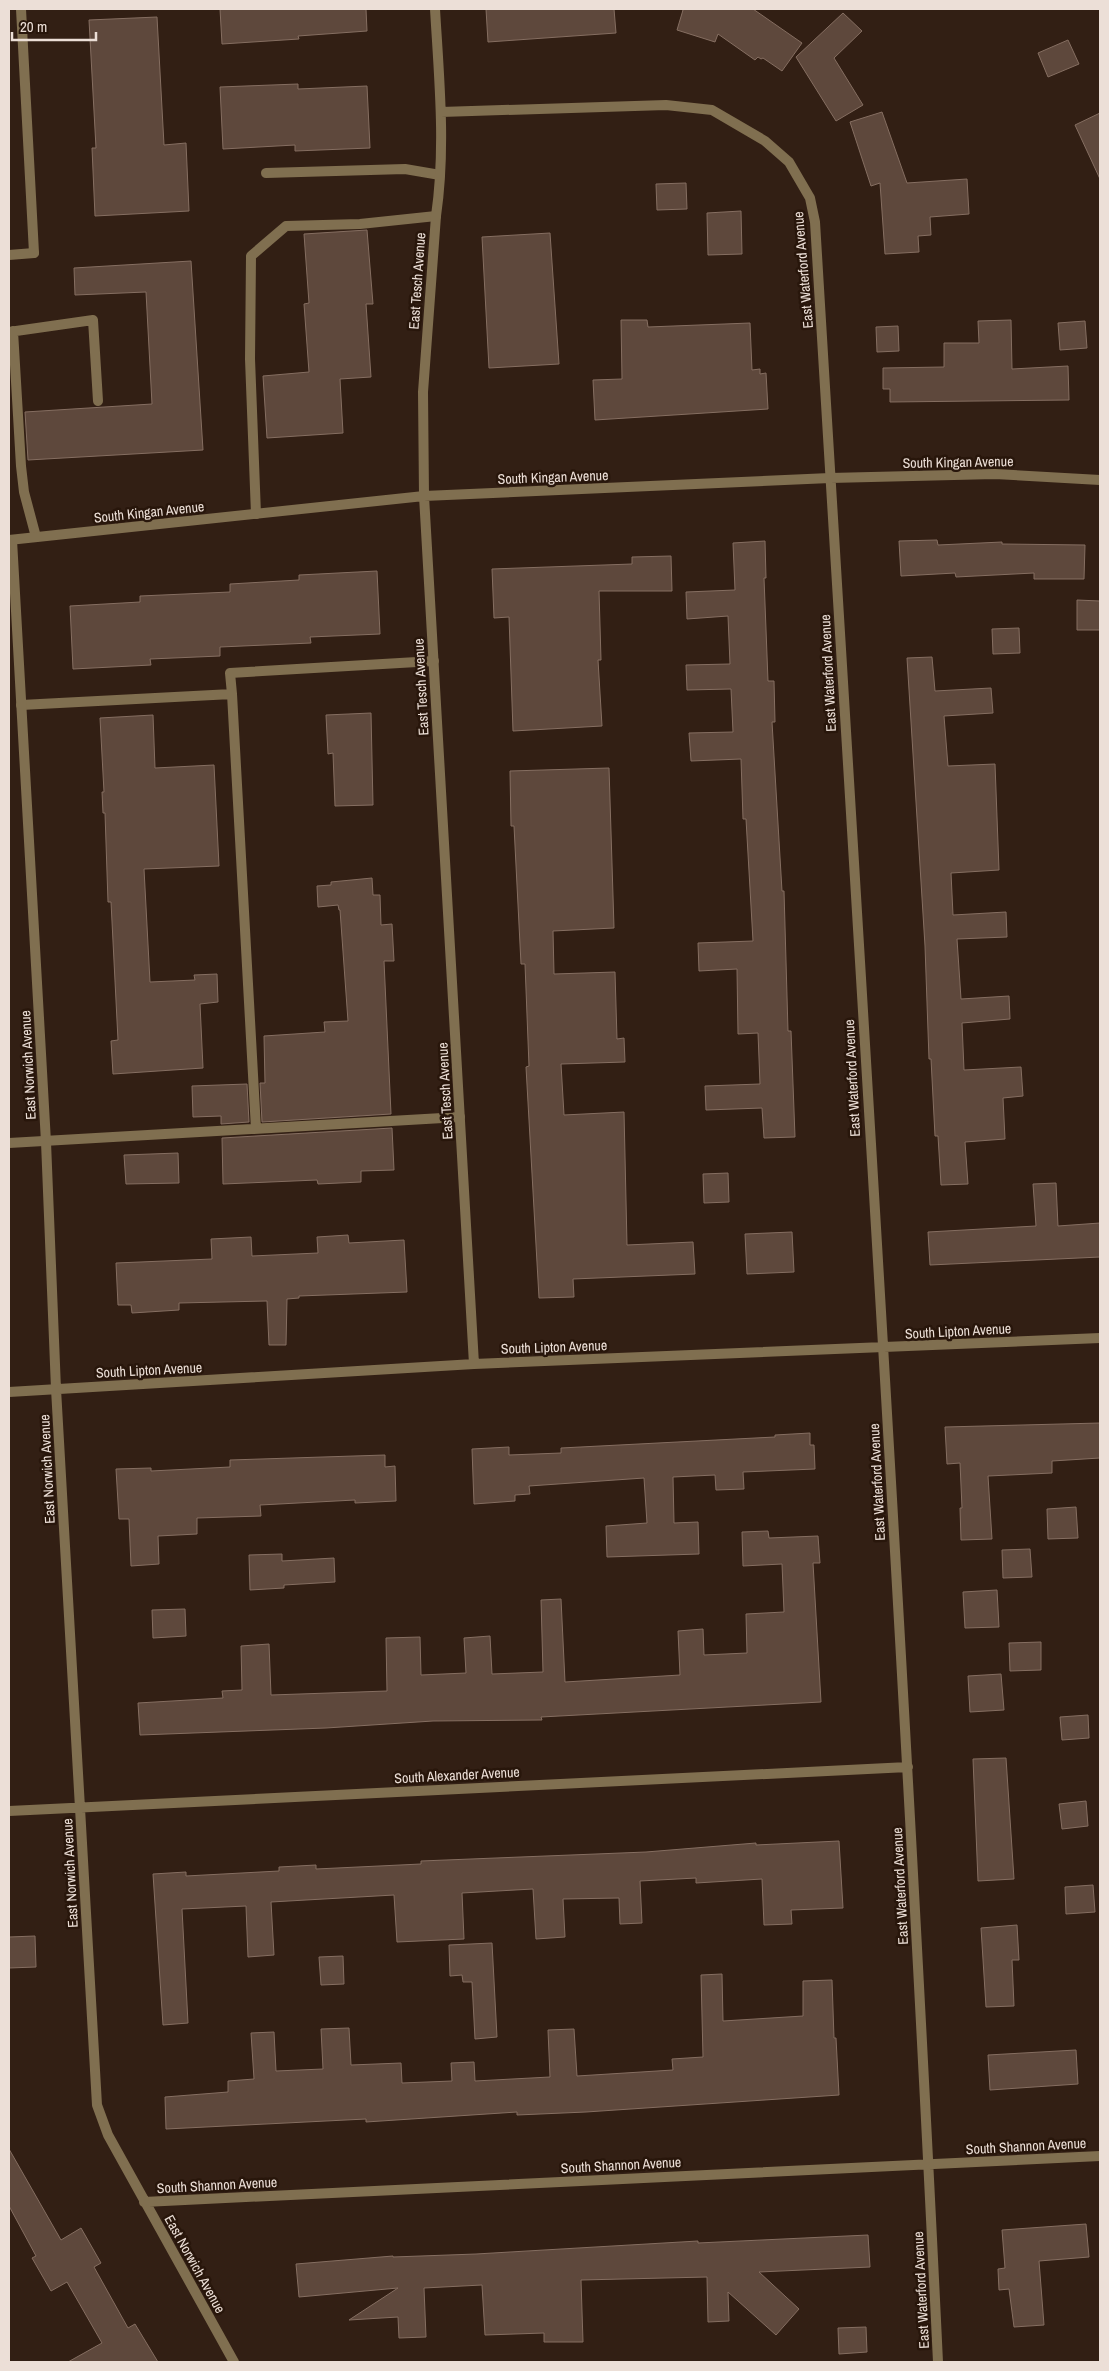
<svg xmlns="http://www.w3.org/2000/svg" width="1109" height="2371" font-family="'Archivo Narrow',sans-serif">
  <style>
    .building { fill: #5e483c; stroke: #856e61 }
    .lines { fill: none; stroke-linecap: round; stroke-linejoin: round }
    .service { stroke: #806f50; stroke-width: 10 }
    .minor { stroke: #806f50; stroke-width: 10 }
    .labels { text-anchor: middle; stroke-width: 5; stroke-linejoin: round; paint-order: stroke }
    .street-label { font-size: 14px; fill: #ecdfd7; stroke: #28160b }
  </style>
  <rect width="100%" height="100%" fill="#321f14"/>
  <!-- building -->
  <path class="building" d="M 220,9 L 366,9 L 367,31 L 298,36 L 299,39 L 222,44 Z
    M 486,9 L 614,9 L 616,33 L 488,42 Z
    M 681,9 L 753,9 L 802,43 L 782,71 L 763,58 L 761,59 L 758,57 L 755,60 L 718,34 L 715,42 L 677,30 L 683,10 Z
    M 843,13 L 862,31 L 834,58 L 863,105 L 836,121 L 796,57 Z
    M 157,17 L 164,145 L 186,143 L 189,211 L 95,216 L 92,148 L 96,148 L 89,20 Z
    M 1068,40 L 1079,64 L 1048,77 L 1038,53 Z
    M 298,84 L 298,89 L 367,86 L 370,148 L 295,151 L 295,145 L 223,149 L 220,87 Z
    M 882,112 L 907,183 L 967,179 L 969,214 L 930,217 L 931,235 L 918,236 L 919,252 L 885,254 L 880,183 L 871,186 L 850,122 Z
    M 1100,113 L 1100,179 L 1075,125 Z
    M 686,183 L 687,209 L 657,210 L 656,184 Z
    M 741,211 L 742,254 L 708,255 L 707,213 Z
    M 367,230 L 373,304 L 366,304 L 371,377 L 340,379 L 343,433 L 267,438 L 263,376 L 309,372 L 304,304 L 309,303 L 304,234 Z
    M 550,233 L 559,364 L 489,368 L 482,237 Z
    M 191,261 L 203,450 L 28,460 L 25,412 L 152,404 L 146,292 L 75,295 L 74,268 Z
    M 621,320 L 647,320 L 648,327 L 750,323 L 752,370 L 760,369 L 760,374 L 766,373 L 768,409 L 595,420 L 593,380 L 622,379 Z
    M 1011,320 L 1012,369 L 1068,366 L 1069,400 L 890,402 L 890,389 L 883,389 L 883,368 L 944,367 L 944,343 L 979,343 L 978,321 Z
    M 1085,321 L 1087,348 L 1060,350 L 1058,323 Z
    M 898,326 L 899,351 L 877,352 L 876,327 Z
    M 937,540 L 938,545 L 1002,542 L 1002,544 L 1085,545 L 1084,579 L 1034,579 L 1034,573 L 956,577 L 955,573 L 901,576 L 899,541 Z
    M 765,541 L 766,578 L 764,578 L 768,681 L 774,681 L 775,722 L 772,722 L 782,891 L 784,891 L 788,1031 L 791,1031 L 795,1137 L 764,1138 L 762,1108 L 706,1110 L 705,1086 L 760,1084 L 758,1033 L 738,1034 L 737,969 L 699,971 L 698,943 L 753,941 L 746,819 L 743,819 L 741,759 L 691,761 L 689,733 L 733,732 L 731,689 L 687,690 L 686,665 L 730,664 L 728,616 L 687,619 L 686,592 L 735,590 L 733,543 Z
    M 671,556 L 672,591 L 599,591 L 601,660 L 598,660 L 602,726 L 513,731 L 509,617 L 494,618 L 492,569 L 632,564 L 632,557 Z
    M 377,571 L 380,634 L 310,637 L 311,643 L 220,647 L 220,656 L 150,659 L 151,665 L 73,669 L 70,606 L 140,602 L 140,596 L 230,592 L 230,584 L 299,580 L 299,575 Z
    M 1077,600 L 1100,601 L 1100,630 L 1077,630 Z
    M 1019,628 L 1020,653 L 993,654 L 992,629 Z
    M 932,657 L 935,691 L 991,688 L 993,713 L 944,716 L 948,766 L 995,764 L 999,870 L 951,873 L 953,915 L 1006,912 L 1007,937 L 957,939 L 961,999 L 1009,996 L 1010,1019 L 962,1023 L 964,1070 L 1021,1067 L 1023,1096 L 1003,1098 L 1005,1139 L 965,1142 L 968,1184 L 941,1185 L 938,1136 L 935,1136 L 931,1059 L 929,1059 L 925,946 L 907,658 Z
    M 371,713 L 373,805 L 335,806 L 333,753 L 328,754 L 326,715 Z
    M 153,715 L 155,768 L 214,765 L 219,866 L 144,869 L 150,982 L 195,980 L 194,975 L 217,974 L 218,1002 L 200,1004 L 203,1068 L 113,1074 L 111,1041 L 118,1040 L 111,902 L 108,902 L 105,813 L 103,813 L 102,792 L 104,792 L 100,718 Z
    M 609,768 L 614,928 L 553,931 L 554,974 L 615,972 L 617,1039 L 624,1038 L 625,1062 L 561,1064 L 564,1115 L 624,1112 L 627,1245 L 693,1242 L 695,1274 L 573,1279 L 574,1297 L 539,1298 L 526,1067 L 529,1066 L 525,964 L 521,964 L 514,826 L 511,826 L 510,771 Z
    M 372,878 L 373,895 L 380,895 L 381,925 L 392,924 L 394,961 L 384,961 L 391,1114 L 262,1122 L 260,1083 L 265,1083 L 264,1036 L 325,1032 L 324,1022 L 348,1021 L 340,910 L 339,910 L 338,905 L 318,907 L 317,886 L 331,885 L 331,882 Z
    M 247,1084 L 249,1122 L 221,1124 L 221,1116 L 193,1117 L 192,1086 Z
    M 392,1128 L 394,1170 L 361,1171 L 361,1182 L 318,1184 L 317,1180 L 223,1184 L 222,1138 Z
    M 178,1153 L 179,1183 L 126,1184 L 124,1155 Z
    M 728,1173 L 729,1202 L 704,1203 L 703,1174 Z
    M 1056,1183 L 1058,1226 L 1100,1223 L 1100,1257 L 930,1265 L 928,1232 L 1036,1226 L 1033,1184 Z
    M 792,1232 L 794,1272 L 747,1274 L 745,1234 Z
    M 348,1235 L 349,1243 L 404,1240 L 407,1292 L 299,1296 L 299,1298 L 287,1299 L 286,1345 L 269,1345 L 267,1301 L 179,1303 L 179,1310 L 132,1313 L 131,1305 L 118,1305 L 116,1263 L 212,1259 L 211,1239 L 251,1237 L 252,1256 L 318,1253 L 317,1237 Z
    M 1100,1423 L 1100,1458 L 1052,1461 L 1052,1473 L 988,1476 L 992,1539 L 961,1540 L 960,1508 L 962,1508 L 960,1463 L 947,1464 L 945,1427 Z
    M 810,1433 L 810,1445 L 814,1445 L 815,1469 L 743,1472 L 744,1489 L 716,1490 L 715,1475 L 673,1477 L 674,1523 L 698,1522 L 699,1554 L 607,1557 L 606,1526 L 647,1523 L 644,1478 L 529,1486 L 530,1494 L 515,1495 L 515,1501 L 474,1504 L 472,1449 L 509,1447 L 509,1455 L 561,1453 L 561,1448 L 775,1437 L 775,1435 Z
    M 385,1455 L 385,1467 L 395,1466 L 396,1501 L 355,1503 L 355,1500 L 260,1505 L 261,1516 L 197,1518 L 197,1534 L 158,1536 L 159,1564 L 131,1566 L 129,1519 L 119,1519 L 116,1469 L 151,1468 L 151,1471 L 230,1467 L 230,1460 Z
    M 1076,1507 L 1078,1538 L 1048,1539 L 1047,1509 Z
    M 768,1531 L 769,1538 L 818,1536 L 820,1563 L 813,1563 L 821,1702 L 541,1717 L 542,1720 L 433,1721 L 326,1728 L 140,1735 L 138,1703 L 223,1698 L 222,1691 L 242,1690 L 241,1646 L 269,1644 L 271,1695 L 387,1691 L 386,1638 L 420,1637 L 421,1675 L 466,1673 L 464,1638 L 490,1636 L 492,1674 L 543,1672 L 541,1600 L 561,1599 L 565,1682 L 680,1675 L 678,1631 L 703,1629 L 704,1655 L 747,1653 L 746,1614 L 784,1612 L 782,1564 L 743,1566 L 742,1532 Z
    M 1030,1549 L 1032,1577 L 1003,1578 L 1002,1550 Z
    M 282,1554 L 282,1561 L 334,1558 L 335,1582 L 284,1585 L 284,1588 L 250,1590 L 249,1555 Z
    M 997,1590 L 999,1627 L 965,1628 L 963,1592 Z
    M 185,1609 L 186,1636 L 153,1638 L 152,1610 Z
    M 1041,1642 L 1041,1670 L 1010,1671 L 1009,1643 Z
    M 1001,1674 L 1004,1710 L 970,1712 L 968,1676 Z
    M 1088,1715 L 1089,1738 L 1062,1740 L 1060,1717 Z
    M 1006,1758 L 1014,1879 L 978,1881 L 973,1759 Z
    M 1086,1801 L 1088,1826 L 1062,1829 L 1059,1804 Z
    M 839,1841 L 843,1908 L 791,1910 L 792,1924 L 764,1925 L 762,1879 L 696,1883 L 696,1878 L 640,1881 L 642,1923 L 620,1924 L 619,1898 L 563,1899 L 565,1937 L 536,1939 L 533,1889 L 462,1893 L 464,1939 L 397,1942 L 394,1895 L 271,1902 L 274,1955 L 248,1957 L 246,1906 L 182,1909 L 188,2023 L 163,2025 L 153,1874 L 186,1872 L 186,1876 L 279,1871 L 279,1867 L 316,1865 L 316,1869 L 421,1864 L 421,1861 L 646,1852 L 756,1843 L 756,1845 Z
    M 1093,1885 L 1095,1912 L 1066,1914 L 1065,1887 Z
    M 1017,1925 L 1019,1960 L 1012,1960 L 1014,2006 L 986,2007 L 981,1928 Z
    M 35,1936 L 36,1967 L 9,1968 L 9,1937 Z
    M 492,1943 L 497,2037 L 475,2039 L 472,1982 L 463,1982 L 462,1975 L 450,1976 L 449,1945 Z
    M 343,1956 L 344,1984 L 321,1985 L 319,1957 Z
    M 722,1974 L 723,2021 L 803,2016 L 803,1981 L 832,1980 L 834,2038 L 836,2038 L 839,2095 L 586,2112 L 517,2115 L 517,2112 L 366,2122 L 366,2119 L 166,2129 L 165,2097 L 228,2092 L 228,2081 L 254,2079 L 251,2033 L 274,2032 L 276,2071 L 323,2069 L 321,2029 L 349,2028 L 351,2065 L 401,2063 L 402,2083 L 452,2081 L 451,2063 L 474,2062 L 475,2081 L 550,2077 L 548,2030 L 574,2029 L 577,2076 L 673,2070 L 672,2059 L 703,2057 L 701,1975 Z
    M 1076,2050 L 1078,2084 L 990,2090 L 988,2055 Z
    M 9,2149 L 61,2240 L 81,2228 L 101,2263 L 94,2267 L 128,2328 L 135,2324 L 158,2362 L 68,2362 L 102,2343 L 67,2282 L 51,2291 L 32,2258 L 36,2256 L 9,2206 Z
    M 1086,2224 L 1089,2257 L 1039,2261 L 1044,2325 L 1014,2327 L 1009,2289 L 999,2290 L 998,2269 L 1005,2268 L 1002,2230 Z
    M 868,2235 L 870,2267 L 759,2272 L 799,2309 L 776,2335 L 728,2292 L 729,2321 L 708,2322 L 707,2277 L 581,2280 L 583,2342 L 544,2342 L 544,2333 L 485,2335 L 482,2285 L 424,2288 L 426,2337 L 399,2338 L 398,2317 L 349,2320 L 398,2288 L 299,2297 L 296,2264 L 393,2256 L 393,2257 L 476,2254 L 698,2241 L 698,2243 Z
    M 866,2327 L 867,2352 L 839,2354 L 838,2328 Z"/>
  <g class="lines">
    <!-- service -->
    <path class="service" d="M 266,173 L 405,169 L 440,175
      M 9,255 L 34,253
      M 13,331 L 21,466 L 24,492 L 36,537
      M 9,332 L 93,320 L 98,401
      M 256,514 L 250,359 L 251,256 L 286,226 L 360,224 L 436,216
      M 232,694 L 230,673 L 434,661
      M 21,705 L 232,694 L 256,1129
      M 9,1143 L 460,1117"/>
    <!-- minor -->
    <path class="minor" d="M 21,9 L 34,253
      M 435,9 C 439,77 446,148 436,216 L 423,392 L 424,496 L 474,1364
      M 441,112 L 666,105 L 712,110 L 765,141 L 789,162 L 810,198 L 815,222 C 858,935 904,1649 938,2362
      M 9,540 L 424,496 L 830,478 L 995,474 L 1100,480
      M 12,540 L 46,1142 L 56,1389 L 97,2105 L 108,2135 L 234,2362
      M 9,1392 L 474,1364 L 1100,1338
      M 9,1811 L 908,1767
      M 144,2202 L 1100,2156"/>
  </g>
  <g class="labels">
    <!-- street labels -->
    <g class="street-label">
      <text transform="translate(803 270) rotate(-95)" y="5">East Waterford Avenue</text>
      <text transform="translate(417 281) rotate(-86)" y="5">East Tesch Avenue</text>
      <text transform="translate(958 462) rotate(-1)" y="5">South Kingan Avenue</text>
      <text transform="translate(553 477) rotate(-2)" y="5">South Kingan Avenue</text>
      <text transform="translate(149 512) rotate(-6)" y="5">South Kingan Avenue</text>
      <text transform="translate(828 673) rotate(-93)" y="5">East Waterford Avenue</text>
      <text transform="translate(421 687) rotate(-93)" y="5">East Tesch Avenue</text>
      <text transform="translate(28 1065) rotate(-93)" y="5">East Norwich Avenue</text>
      <text transform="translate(852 1078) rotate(-93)" y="5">East Waterford Avenue</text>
      <text transform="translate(445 1091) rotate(-93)" y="5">East Tesch Avenue</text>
      <text transform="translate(958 1331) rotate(-3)" y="5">South Lipton Avenue</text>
      <text transform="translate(554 1347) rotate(-2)" y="5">South Lipton Avenue</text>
      <text transform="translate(149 1370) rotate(-3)" y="5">South Lipton Avenue</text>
      <text transform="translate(47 1469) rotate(-93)" y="5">East Norwich Avenue</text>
      <text transform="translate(877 1482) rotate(-93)" y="5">East Waterford Avenue</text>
      <text transform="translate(457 1775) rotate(-3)" y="5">South Alexander Avenue</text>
      <text transform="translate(70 1873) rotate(-93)" y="5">East Norwich Avenue</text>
      <text transform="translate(900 1886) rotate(-93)" y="5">East Waterford Avenue</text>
      <text transform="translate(1026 2146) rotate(-3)" y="5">South Shannon Avenue</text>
      <text transform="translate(621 2165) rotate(-3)" y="5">South Shannon Avenue</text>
      <text transform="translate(217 2185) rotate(-3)" y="5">South Shannon Avenue</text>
      <text transform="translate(195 2264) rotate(61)" y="5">East Norwich Avenue</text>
      <text transform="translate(921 2290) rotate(-93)" y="5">East Waterford Avenue</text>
    </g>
  </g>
  <!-- border -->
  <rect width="1109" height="2371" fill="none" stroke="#ecdfd7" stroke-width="20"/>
  <!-- scale -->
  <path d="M12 32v8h84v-8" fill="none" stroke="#ecdfd7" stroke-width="2.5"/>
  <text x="20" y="32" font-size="15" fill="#ecdfd7" stroke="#28160b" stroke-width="4" paint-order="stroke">20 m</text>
</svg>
